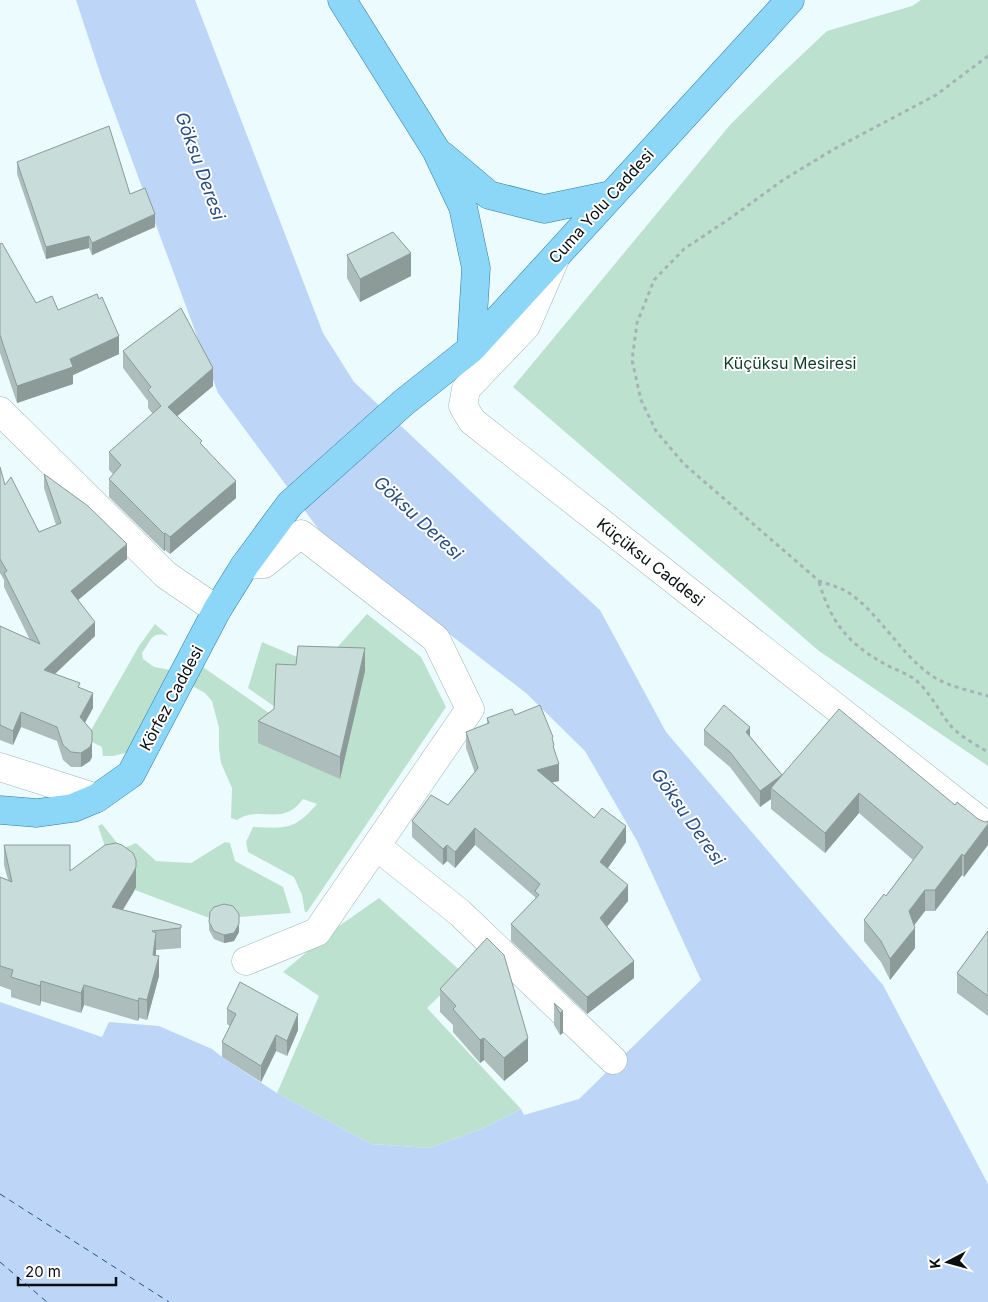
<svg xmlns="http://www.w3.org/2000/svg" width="988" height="1302" font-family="Inter,sans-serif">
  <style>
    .green { fill: #bde1cf }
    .water { fill: #bdd6f8 }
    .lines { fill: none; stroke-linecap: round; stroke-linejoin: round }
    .ferry { stroke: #274e82; stroke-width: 1; stroke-dasharray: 6 5; stroke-linecap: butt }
    .minor-casing { stroke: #a2b5b8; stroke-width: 29 }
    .major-casing { stroke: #2c7fa4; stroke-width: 29 }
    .path { stroke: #a6b3b5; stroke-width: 3; stroke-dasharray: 4 4; stroke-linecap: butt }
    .minor { stroke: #fff; stroke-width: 28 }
    .major { stroke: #8cd6f8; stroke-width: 28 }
    .wall { fill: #acbdbb }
    .shaded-wall { fill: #8c9a98 }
    .building { fill: #c8dcd9; stroke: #8c9a98 }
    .labels { text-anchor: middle; stroke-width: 4; stroke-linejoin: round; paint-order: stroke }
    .street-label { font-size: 16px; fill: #080f10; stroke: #fff }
    .park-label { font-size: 16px; fill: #0f3d2b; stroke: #fff }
    .water-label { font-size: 18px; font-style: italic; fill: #274e82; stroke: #fff }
  </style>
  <rect width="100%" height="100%" fill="#ebfbfe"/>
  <!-- green -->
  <path class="green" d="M 921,0 L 988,0 L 988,766 L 819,651 L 513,387 L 730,125 L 775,80 L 827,31 L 912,6 Z
    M 367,614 L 421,657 L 446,707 L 307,912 L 305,912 L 302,895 L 294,877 L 248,852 L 246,842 L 253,827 C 285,828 294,831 317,804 L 303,799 C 282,828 260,804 237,820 L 231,818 L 232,788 L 221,763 L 219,748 L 219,728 L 212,701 L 205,693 L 187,683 L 197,663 L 275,717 L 275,707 L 248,688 L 262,642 L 309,662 L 318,669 Z
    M 155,624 L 169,636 C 151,631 152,639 142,653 L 143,659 L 154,667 L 175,671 L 129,752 L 113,756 L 103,756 L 102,747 L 86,739 L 139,646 Z
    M 102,824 L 122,849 L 136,843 L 156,861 L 191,863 L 225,842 L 230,843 L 235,861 L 283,887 L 291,913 L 212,919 L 135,890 L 136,880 L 111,864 L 98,826 Z
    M 379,898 L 463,973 L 427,1008 L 521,1109 L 481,1129 L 430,1148 L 371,1144 L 277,1093 L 319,996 L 283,972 L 332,931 Z"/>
  <!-- water -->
  <path class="water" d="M 76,0 L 195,0 L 323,333 L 354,382 L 496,515 L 600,610 L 666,732 L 883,985 L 988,1184 L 988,1302 L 0,1302 L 0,1002 L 102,1037 L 109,1022 L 159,1026 L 212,1049 L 222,1057 L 277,1093 L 371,1144 L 430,1148 L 481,1129 L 521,1109 L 524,1115 L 579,1099 L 701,980 L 637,841 L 585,751 L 526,693 L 325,538 L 218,393 L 101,76 Z"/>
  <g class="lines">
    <!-- ferry -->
    <path class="ferry" d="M 0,1194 L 169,1302
      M 0,1262 L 47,1302"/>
    <defs>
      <path id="minor" d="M 555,259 L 526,326 L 466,389 L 463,406 L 472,421 L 988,827
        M 0,411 L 166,575 L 217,610
        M 245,565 L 264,564 L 301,534 L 436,639 L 470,709 L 317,932 L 246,961
        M 0,767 L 97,798
        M 376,846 L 460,913 L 613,1060"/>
      <path id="major" d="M 342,0 L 436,150 L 463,207 L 476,268 L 471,349
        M 443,156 L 489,195 L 544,209 L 611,195
        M 0,810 L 37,813 L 73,808 L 97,798 L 131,774 L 217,610 L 245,565 L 290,504 L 403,403 L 471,349 L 790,0"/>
    </defs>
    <!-- minor casing -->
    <use href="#minor" class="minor-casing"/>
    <!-- major casing -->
    <use href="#major" class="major-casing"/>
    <!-- path -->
    <path class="path" d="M 988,56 L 936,95 L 834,149 L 783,180 L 732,217 L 684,249 L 654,280 L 637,323 L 632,360 L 641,400 L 656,431 L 684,464 L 819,581 C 827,584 836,586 844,590 C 876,608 898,651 928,673 C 945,686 968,690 988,696
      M 819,582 C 831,621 846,642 883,663 C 894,670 909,673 919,683 C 932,696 940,713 951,726 C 961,737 976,745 988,752"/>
    <!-- minor -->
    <use href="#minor" class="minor"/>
    <!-- major -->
    <use href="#major" class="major"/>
  </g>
  <!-- wall -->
  <path class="wall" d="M 17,162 L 130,194 L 155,227 L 92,255 L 89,248 L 46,259 L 17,174 Z
    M 0,244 L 36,303 L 58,310 L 119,354 L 73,375 L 73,384 L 17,403 L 0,353 Z
    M 347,255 L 411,276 L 360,302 L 347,278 Z
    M 123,351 L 213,386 L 177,416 L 202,445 L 236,498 L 170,554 L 165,550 L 164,551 L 109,497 L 109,479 L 113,474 L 109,470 L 109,452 L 153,414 L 148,408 L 148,401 L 123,368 Z
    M 0,467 L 5,485 L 39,532 L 56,525 L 44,488 L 44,474 L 127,559 L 78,600 L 95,636 L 55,674 L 80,688 L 93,708 L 85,723 L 92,757 L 90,761 L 81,767 L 71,767 L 63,760 L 57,741 L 21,727 L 13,745 L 0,740 L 0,626 L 30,640 L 4,587 L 4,580 L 0,573 Z
    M 296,665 L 365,671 L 340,779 L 258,743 L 258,721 L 274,709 Z
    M 515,715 L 553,742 L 559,781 L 552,782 L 594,818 L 626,842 L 608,868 L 628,901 L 607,927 L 634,978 L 587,1014 L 511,941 L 511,924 L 535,899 L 535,897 L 475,845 L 455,868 L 447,861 L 443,865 L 412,837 L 412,821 L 448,805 L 475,773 L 466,748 L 466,732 L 487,724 L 487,718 Z
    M 704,730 L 750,736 L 782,775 L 955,805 L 978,819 L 964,877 L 962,875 L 935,911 L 925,911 L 914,925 L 915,948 L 890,980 L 881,962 L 864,941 L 864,920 L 886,896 L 913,860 L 859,813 L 825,853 L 771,809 L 771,799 L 760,807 L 730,767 L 704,745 Z
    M 4,845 L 70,871 L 136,887 L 133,893 L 123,910 L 181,925 L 181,948 L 156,950 L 156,955 L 159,976 L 147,1020 L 139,1018 L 138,1021 L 84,1005 L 81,1013 L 41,1001 L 40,1006 L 11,997 L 11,990 L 0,986 L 0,877 L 8,880 L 4,865 Z
    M 209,922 L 239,932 L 234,941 L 224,943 L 214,939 L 209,930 Z
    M 988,931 L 988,1016 L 957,993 L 957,973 Z
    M 440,989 L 528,1061 L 504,1081 L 484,1060 L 480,1063 L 453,1032 L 453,1025 L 440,1012 Z
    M 554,1003 L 563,1011 L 563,1033 L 560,1035 L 554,1025 Z
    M 227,1009 L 298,1030 L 287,1056 L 276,1051 L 261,1082 L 222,1057 L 222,1042 L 230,1026 L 227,1024 Z"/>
  <!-- shaded-wall -->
  <path class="shaded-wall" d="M 155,214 L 155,227 L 92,255 L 92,243 Z
    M 89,236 L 89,248 L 46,259 L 46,247 Z
    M 411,253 L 411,276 L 360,302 L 360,279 Z
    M 119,336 L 119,354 L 73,375 L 73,384 L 17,403 L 17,386 L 70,359 Z
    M 213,368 L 213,386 L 168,424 L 168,407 Z
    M 236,481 L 236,498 L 170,554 L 170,537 Z
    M 165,533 L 165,550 L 164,551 L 164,534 Z
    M 127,544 L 127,559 L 71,606 L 71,591 Z
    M 95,622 L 95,636 L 44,684 L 44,670 Z
    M 365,648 L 365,671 L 340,779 L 340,757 Z
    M 93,693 L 93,708 L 80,731 L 80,717 Z
    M 21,712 L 21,727 L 13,745 L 13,731 Z
    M 750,727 L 750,742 L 746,732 Z
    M 92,742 L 92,757 L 90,761 L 81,767 L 81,753 Z
    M 559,764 L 559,781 L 537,786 L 537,770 Z
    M 782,775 L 771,788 L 771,799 L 760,807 L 760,791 Z
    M 859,793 L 859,813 L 825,853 L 825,833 Z
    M 988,824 L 988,845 L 964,877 L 964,856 Z
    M 626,826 L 626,842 L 600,879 L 600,862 Z
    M 475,828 L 475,845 L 455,868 L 455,852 Z
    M 447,845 L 447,861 L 443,865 L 443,849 Z
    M 962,854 L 962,875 L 935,911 L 935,890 Z
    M 136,867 L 136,887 L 133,893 L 112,927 L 112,907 Z
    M 628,885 L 628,901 L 600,935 L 600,918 Z
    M 925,890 L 925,911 L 909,932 L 909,911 Z
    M 239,924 L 239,932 L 234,941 L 224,943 L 224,935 Z
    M 915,928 L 915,948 L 890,980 L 890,959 Z
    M 156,933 L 156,953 L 153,975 L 153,955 Z
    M 159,956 L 159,976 L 147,1020 L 147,1000 Z
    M 634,961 L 634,978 L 587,1014 L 587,997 Z
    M 41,981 L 41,1001 L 40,1006 L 40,986 Z
    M 84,985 L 84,1005 L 81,1013 L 81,993 Z
    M 139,998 L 139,1018 L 138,1021 L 138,1001 Z
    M 563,1011 L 563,1033 L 560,1035 L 560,1013 Z
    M 298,1014 L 298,1030 L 287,1056 L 287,1041 Z
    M 276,1035 L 276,1051 L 261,1082 L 261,1066 Z
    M 484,1038 L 484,1060 L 480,1063 L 480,1040 Z
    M 528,1038 L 528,1061 L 504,1081 L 504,1058 Z"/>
  <!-- building -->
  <path class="building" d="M 109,126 L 130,194 L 145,188 L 155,214 L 92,243 L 89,236 L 46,247 L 17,162 Z
    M 393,232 L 411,253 L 360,279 L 347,255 Z
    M 2,243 L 36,303 L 52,296 L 58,310 L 97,294 L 99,299 L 102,297 L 119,336 L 70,359 L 73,367 L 17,386 L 0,335 L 0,244 Z
    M 181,308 L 213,368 L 168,407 L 202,441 L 200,443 L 236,481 L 170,537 L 165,533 L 164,534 L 109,479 L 121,465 L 109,452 L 161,406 L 148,390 L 151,387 L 123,351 Z
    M 0,467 L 5,485 L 11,477 L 39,532 L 61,523 L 44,474 L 88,506 L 127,544 L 71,591 L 95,622 L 44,670 L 80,683 L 78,687 L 93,693 L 80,717 L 92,731 L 92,742 L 90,747 L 81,753 L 71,752 L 63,745 L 57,727 L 21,712 L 13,731 L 0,725 L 0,626 L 40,644 L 4,573 L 7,571 L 0,559 Z
    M 298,646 L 365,648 L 340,757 L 258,721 L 274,709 L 276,664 L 296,665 Z
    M 540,705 L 553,737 L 552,738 L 554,745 L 553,746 L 559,764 L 537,770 L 594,818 L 602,808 L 626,826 L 600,862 L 628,885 L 600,918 L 634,961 L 587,997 L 511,924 L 539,895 L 535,891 L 540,884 L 475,828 L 455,852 L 447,845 L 443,849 L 412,821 L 431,795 L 448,805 L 478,768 L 466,732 L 489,723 L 487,718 L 512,709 L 515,715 Z
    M 724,705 L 750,727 L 746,732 L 782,775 L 760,791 L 730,752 L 704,730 Z
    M 839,709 L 955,805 L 957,802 L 978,819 L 985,822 L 988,821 L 988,824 L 964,856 L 962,854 L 935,890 L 925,890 L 909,911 L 915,928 L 890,959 L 881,941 L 864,920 L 884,894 L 886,896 L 923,847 L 859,793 L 825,833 L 771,788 Z
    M 116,843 L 122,845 L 133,853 L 136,860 L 136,867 L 133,873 L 112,907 L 181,925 L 181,928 L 152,931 L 156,933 L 153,955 L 159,956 L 147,1000 L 139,998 L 138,1001 L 84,985 L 81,993 L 41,981 L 40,986 L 11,977 L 13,970 L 0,966 L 0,877 L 12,882 L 4,845 L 70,845 L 70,871 L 105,845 Z
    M 224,904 L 233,906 L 239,914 L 239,924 L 234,933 L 224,935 L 214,931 L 209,922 L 210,912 L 214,907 Z
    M 988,931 L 988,996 L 957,973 Z
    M 487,938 L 504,955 L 528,1038 L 504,1058 L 484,1038 L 480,1040 L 453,1009 L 456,1006 L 440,989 Z
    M 240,982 L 298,1014 L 287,1041 L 276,1035 L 261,1066 L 222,1042 L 236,1014 L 227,1009 Z
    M 554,1003 L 563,1011 L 560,1013 Z"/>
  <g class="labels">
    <!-- street labels -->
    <g class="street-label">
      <text transform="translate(601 206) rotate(-48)" y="6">Cuma Yolu Caddesi</text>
      <text transform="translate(651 562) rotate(38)" y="6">Küçüksu Caddesi</text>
      <text transform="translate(171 698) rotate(-62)" y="6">Körfez Caddesi</text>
    </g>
    <!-- park labels -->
    <g class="park-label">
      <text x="790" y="369">Küçüksu Mesiresi</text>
    </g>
    <!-- water labels -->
    <g class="water-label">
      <text transform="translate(200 166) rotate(70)" y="6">Göksu Deresi</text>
      <text transform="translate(418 518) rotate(43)" y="6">Göksu Deresi</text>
      <text transform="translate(688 817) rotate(55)" y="6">Göksu Deresi</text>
    </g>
  </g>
  <!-- north arrow -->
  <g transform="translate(948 1262) rotate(264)" stroke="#ffffff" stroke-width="4" paint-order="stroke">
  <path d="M0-4L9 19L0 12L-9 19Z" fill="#080f10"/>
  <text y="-8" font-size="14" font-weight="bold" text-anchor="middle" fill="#080f10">K</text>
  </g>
  <!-- scale -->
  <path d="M18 1277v8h98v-8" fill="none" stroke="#080f10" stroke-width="2.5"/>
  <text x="25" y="1277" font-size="15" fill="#080f10" stroke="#ffffff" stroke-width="4" paint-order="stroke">20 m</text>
</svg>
